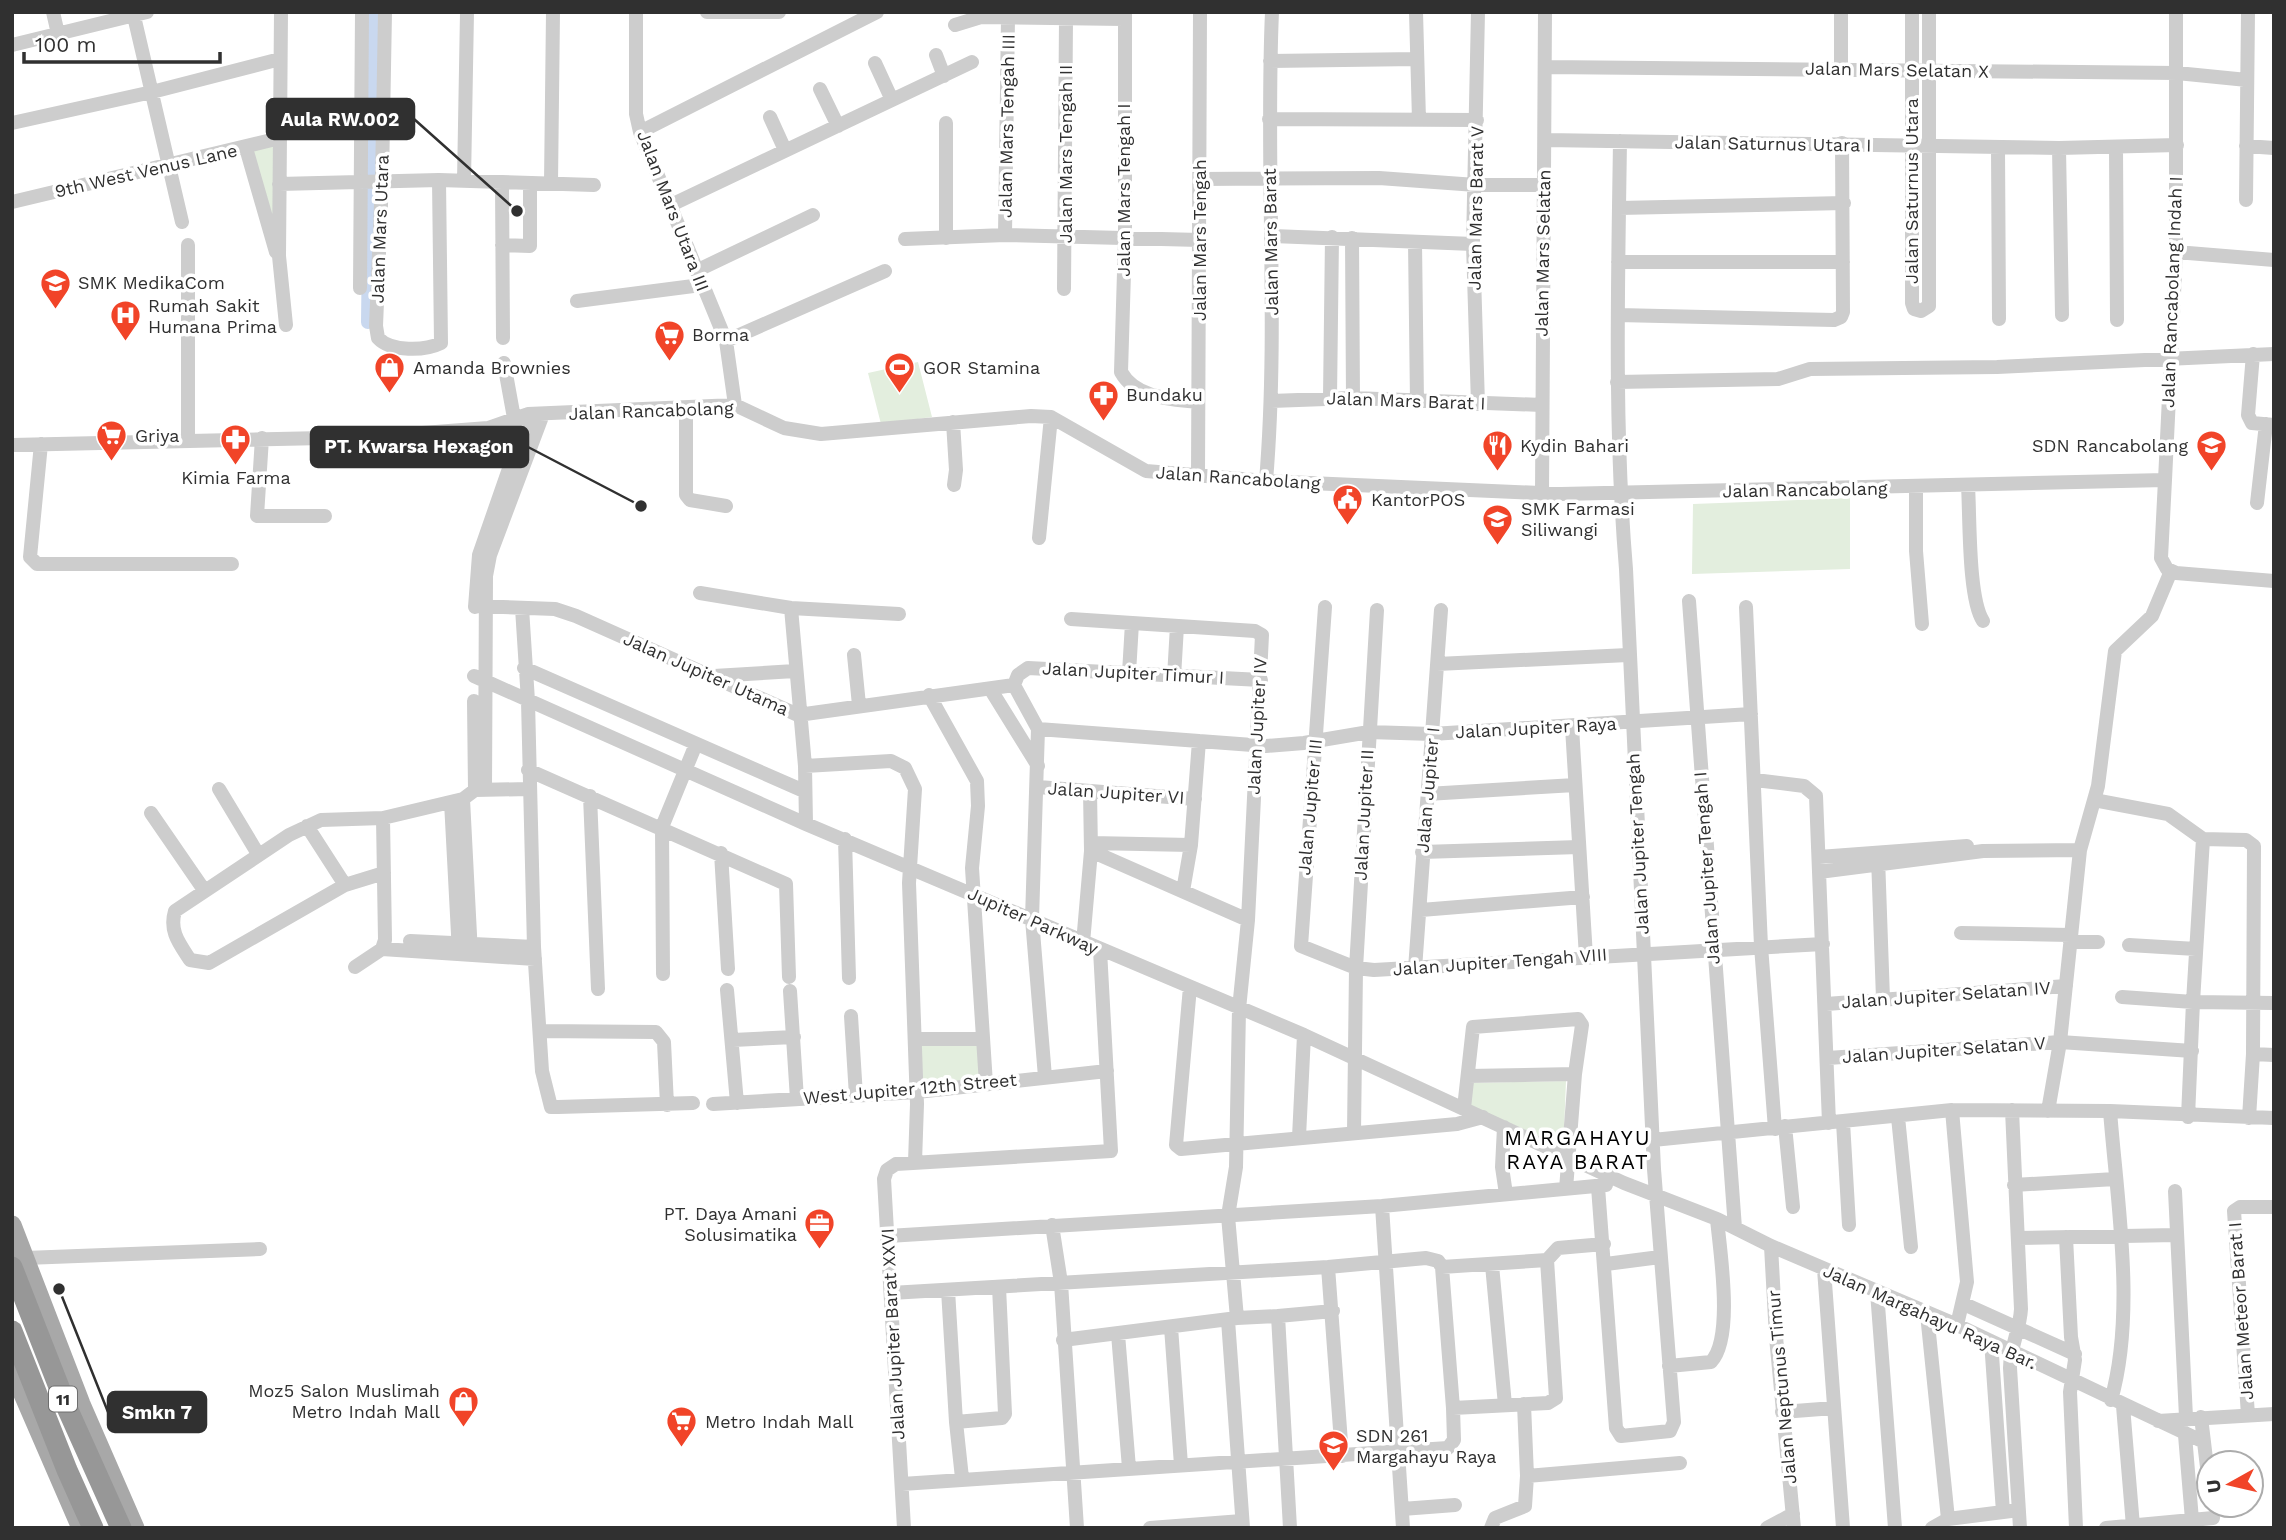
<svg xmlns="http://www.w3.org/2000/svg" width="2286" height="1540" font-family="'Work Sans',sans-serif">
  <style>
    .green { fill: #e3eede }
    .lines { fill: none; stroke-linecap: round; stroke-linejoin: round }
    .canal { stroke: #c9d8ef; stroke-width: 14 }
    .minor { stroke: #cdcdcd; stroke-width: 14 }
    .major { stroke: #a8a8a8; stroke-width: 19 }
    .highway { stroke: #979797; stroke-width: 21 }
    .labels { text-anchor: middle; stroke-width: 7; stroke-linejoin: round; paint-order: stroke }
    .shield { fill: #fff; stroke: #6e6e6e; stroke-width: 2 }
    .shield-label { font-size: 16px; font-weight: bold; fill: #303030 }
    .street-label { font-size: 18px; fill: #303030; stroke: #fff }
    .poi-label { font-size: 18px; fill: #303030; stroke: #fff; text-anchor: start }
    .quarter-label { font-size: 21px; letter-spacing: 2px; fill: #000; stroke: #fff }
    .leader { fill: none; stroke: #303030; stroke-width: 2.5 }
    .callout-dot { fill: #303030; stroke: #fff; stroke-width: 2.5 }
    .callout { fill: #303030; stroke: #303030; stroke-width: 2.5 }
    .callout-label { font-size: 19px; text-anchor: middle; font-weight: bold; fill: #fff }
  </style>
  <rect width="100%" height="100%" fill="#fff"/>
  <!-- green -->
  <path class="green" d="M 277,143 L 274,240 L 249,150 Z
    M 918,362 L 932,417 L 881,424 L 868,373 Z
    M 1850,498 L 1850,569 L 1692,574 L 1693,504 Z
    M 979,1042 L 982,1080 L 923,1087 L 921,1045 Z
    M 1566,1081 L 1564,1130 L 1546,1139 L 1470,1106 L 1473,1083 Z"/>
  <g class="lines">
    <!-- canal -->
    <path class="canal" d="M 368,322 L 372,12"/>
    <!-- minor -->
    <path class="minor" d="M 53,12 L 58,34
      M 133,12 L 182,222
      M 281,12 L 279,256 L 286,325
      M 385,12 L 382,180 L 376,326 L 378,338 C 391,352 425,351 441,343 L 439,180
      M 636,12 L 636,114 L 640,132 L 726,341 L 735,405
      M 707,12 L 779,12
      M 1125,12 L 1125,239 L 1121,372 C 1136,399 1172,399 1198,402
      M 1416,12 L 1419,120
      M 1912,12 L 1912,303 L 1914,309 L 1921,311 L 1929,306 L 1929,12
      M 955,25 L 981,17 L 1124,19
      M 12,45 L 147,12
      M 936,55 L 944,76
      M 1270,61 L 1417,59
      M 875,63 L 892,100
      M 1546,67 L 2177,73 L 2247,80
      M 1841,70 L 1841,12
      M 820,89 L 838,126
      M 770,117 L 785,150
      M 1269,119 L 1477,120
      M 12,123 L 152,92 L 280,59
      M 946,123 L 946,238
      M 640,132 L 877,12
      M 1546,140 L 2059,148 L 2177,145
      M 2246,146 L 2274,148
      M 2116,147 L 2117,320
      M 246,148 L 276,252
      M 1998,148 L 1999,319
      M 2059,148 L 2062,315
      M 1200,179 L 1379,178 L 1476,185 L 1543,185
      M 464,181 L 467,12
      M 502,183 L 503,338
      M 551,183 L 553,12
      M 279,184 L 439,180 L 594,185
      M 2246,200 L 2248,12
      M 12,202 L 280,138
      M 671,205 L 972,62
      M 1619,208 L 1844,203
      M 1005,235 L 1008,17
      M 1273,236 L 1473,244
      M 1352,238 L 1353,398
      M 905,239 L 1005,235 L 1200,240
      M 1415,242 L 1417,402
      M 502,245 L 530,246 L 530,183
      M 2176,252 L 2274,260
      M 1618,262 L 1843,262
      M 696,271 L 813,215
      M 360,288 L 362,12
      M 1064,289 L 1066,18
      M 577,301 L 701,285
      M 1618,315 L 1834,320 L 1841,317 L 1843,312 L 1842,143
      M 726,341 L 885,271
      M 2253,354 L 2248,415 L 2252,423 L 2274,425
      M 504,363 L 514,418
      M 1617,382 L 1778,379 L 1810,369 L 1997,367 L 2274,354
      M 1330,398 L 1332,237
      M 1271,401 L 1353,398 L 1542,405
      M 1478,404 L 1473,244 L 1478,12
      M 686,409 L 686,495 L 690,500 L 726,506
      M 953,422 L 956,470 L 954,485
      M 262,438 L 257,516 L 325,516
      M 188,440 L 188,245
      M 41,444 L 30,557 L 37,564 L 232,564
      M 12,445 L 370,437 L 488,428 L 528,414 L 735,405 L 784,428 L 821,434 L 1031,416 L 1051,417 L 1146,471 L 1266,481 L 1561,494 L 2165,480 L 2161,558 L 2167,569 L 2176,573 L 2274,581
      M 1198,477 L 1200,12
      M 2165,480 L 2176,252 L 2176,12
      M 1266,481 C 1279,325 1265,169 1272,12
      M 1968,486 C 1970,516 1968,598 1983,621
      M 1916,488 L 1916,551 L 1922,624
      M 1542,494 L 1545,12
      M 2257,503 L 2266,424
      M 1039,538 L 1051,417
      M 700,593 L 791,608 L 899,614
      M 1689,601 L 1735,1228
      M 475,606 L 555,609 L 576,616 L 798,715 L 1014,685
      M 475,607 L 479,555 L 528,414
      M 1325,607 L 1301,946 L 1356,968 L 1374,970 L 1823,944
      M 1746,607 L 1761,946 L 1775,1129
      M 522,608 L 528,701 L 534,947 L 542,1071 L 551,1107 L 558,1107 L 693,1103
      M 791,608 L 805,766 L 806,824
      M 1071,619 L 1255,631 L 1262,635 L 1248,920 L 1239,1009 L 1236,1167 L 1228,1216 L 1237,1318
      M 854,655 L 859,705
      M 1437,664 L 1628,655
      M 524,668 L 804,791
      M 1129,673 L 1132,623
      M 474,676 L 806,824 L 1304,1035 L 1624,1183 L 1717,1219 L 1771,1246 L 1957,1325 L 2204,1442
      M 714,676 L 795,671
      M 1174,677 L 1177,626
      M 1014,685 L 1038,729 L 1032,919 L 1045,1077
      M 1014,685 L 1018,675 L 1028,668 L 1261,680
      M 991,690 L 1038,766
      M 929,695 L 977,781 L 978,806 L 972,868 L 986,1084
      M 474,701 L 475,790
      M 1572,727 L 1586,957
      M 1038,729 L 1266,746 L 1304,743 L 1369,732 L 1432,734 L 1751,714
      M 805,766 L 891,761 L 905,768 L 915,789 L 909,883 L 917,1104 L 915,1162
      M 528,770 L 786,884 L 789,977
      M 1755,780 L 1804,786 L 1816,796 L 1829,1123
      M 1038,787 L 1195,799
      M 219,789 L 258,854
      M 485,790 L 486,576 L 490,555 L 543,414
      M 1427,794 L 1575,785
      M 590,796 L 598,989
      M 463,799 L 471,954
      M 2094,800 L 2168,814 L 2203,839 L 2246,840 L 2254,846 L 2253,1054 L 2249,1118
      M 451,802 L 459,953
      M 151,813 L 204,890
      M 307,826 L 345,885
      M 845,839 L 849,978
      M 1091,843 L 1191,845
      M 1091,851 L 1248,920
      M 1422,852 L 1579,847
      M 721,853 L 728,969
      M 1819,857 L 1967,846
      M 1878,857 L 1883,999
      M 1819,872 L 1983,851 L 2080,850
      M 384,873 L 345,885 L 209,963 L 190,960 C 179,943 169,931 175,911 L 289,835 L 321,820 L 383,818 L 463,799 L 475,790 L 528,789
      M 1183,891 L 1191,845 L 1199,741
      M 1421,910 L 1583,897
      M 1961,933 L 2071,935
      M 410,941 L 534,947
      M 2070,942 L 2098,942
      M 1083,943 L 1091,851 L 1090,791
      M 2129,945 L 2196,949
      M 382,949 L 385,940 L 383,818
      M 355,967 L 382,949 L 535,959
      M 1415,969 L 1441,610
      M 663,974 L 662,827 L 696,744
      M 1190,987 L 1176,1145 L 1181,1149 L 1457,1124 L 1483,1117
      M 727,990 L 737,1103
      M 790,991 L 797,1099
      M 2122,997 L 2193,1002 L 2203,839
      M 1826,1004 L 2066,986
      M 851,1016 L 856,1096
      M 540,1031 L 656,1032 L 664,1042 L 667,1105
      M 915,1039 L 982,1039
      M 733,1040 L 794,1037
      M 2253,1054 L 2274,1055
      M 1828,1058 L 2060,1042 L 2192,1051
      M 1468,1076 L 1575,1074 L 1566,1189
      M 713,1104 L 917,1092 L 1107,1071
      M 1464,1108 L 1473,1027 L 1578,1019 L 1582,1025 L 1575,1074
      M 1952,1110 L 1967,1282 L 1957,1325
      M 2012,1110 L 2021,1309 C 2020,1330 2010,1347 2010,1368 L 2020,1528
      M 2048,1111 L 2060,1042 L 2080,850 L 2098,786 L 2115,651 L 2152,616 L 2171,571
      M 2110,1111 C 2117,1201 2136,1313 2111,1400
      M 1898,1117 L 1911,1247
      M 2188,1117 L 2193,1002 L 2274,1003
      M 1843,1122 L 1849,1225
      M 1785,1126 L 1793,1207
      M 1504,1127 L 1502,1167 L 1506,1194
      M 1354,1133 L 1356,968 L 1377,610
      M 1299,1137 L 1304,1035
      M 1653,1140 L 1952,1110 L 2110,1111 L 2274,1118
      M 2014,1185 L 2115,1179
      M 1598,1187 L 1616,1428 L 1621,1436 L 1670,1431 L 1674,1422 L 1654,1169 L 1626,569 C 1614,427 1618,284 1620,141
      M 2175,1191 L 2186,1417
      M 1382,1206 L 1403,1528
      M 1052,1225 L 1061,1283 L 1077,1528
      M 888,1236 L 1382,1206 L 1606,1185
      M 2066,1237 L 2071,1337 L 2075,1360 L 2070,1392 L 2076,1528
      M 2018,1238 L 2176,1235
      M 1771,1246 L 1776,1337 L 1794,1528
      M 25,1258 L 260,1249
      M 1606,1264 L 1660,1257
      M 1492,1265 L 1505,1405
      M 1328,1267 L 1342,1456
      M 1442,1267 L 1453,1408
      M 1824,1269 L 1843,1528
      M 948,1290 L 956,1422 L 1002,1418 L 1005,1414 L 999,1287
      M 1877,1292 L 1895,1528
      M 891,1293 L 1328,1267 L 1426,1258 L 1438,1261 L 1442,1267 L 1547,1260
      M 1964,1304 L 2075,1354
      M 1927,1314 L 1948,1519
      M 1278,1316 L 1333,1311
      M 1228,1320 L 1243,1528
      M 1171,1327 L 1181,1465
      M 1118,1334 L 1129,1468
      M 1063,1340 L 1237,1318 L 1278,1316 L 1290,1528
      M 1991,1341 L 2003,1512
      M 1669,1366 L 1711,1362 C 1734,1338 1720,1252 1717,1219
      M 1524,1404 L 1527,1476 L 1680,1463
      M 2123,1406 L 2133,1526
      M 1782,1412 L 1834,1408
      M 2248,1415 L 2234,1211 L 2240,1207 L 2274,1207
      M 2201,1417 L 2209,1484
      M 2158,1421 L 2274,1414
      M 956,1422 L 962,1478
      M 2185,1435 L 2192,1520
      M 902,1484 L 1448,1448 L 1454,1440 L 1453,1408 L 1548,1403 L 1556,1398 L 1547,1260 L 1558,1248 L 1604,1244
      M 1402,1509 L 1455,1505
      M 904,1528 L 884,1179 L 887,1170 L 896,1164 L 1111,1151 L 1100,950
      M 1150,1528 L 1242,1521
      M 1491,1528 L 1495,1518 L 1525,1506 L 1527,1476
      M 1767,1528 L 1793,1514
      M 1932,1528 L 1948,1519 L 2011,1511
      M 2106,1528 L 2213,1518"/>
    <!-- major -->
    <path class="major" d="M 12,1225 L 81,1404 L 135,1528
      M 12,1369 L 81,1528"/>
    <!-- highway -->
    <path class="highway" d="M 12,1267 L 68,1410 L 121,1528
      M 12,1331 L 67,1470 L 93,1528"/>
  </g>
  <!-- icons -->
  <defs>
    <symbol id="school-pin" viewBox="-11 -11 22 30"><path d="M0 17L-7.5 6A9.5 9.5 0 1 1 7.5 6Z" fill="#f14428" stroke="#fff"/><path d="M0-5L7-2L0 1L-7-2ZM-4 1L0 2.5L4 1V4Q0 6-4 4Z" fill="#fff"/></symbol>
    <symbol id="hospital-pin" viewBox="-11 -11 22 30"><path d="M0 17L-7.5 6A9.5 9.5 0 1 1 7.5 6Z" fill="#f14428" stroke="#fff"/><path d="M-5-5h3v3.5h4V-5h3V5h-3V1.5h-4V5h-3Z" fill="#fff"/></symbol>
    <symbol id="supermarket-pin" viewBox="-11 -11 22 30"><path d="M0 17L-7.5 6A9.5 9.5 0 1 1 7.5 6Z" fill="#f14428" stroke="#fff"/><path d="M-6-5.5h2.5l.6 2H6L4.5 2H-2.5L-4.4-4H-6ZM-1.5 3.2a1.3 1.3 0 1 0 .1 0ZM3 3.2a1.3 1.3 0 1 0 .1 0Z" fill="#fff"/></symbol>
    <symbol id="shop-pin" viewBox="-11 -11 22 30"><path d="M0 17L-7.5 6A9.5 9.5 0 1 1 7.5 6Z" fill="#f14428" stroke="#fff"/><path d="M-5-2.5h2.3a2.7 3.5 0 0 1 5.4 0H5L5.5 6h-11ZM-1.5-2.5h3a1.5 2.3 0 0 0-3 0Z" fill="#fff"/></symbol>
    <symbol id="stadium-pin" viewBox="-11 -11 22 30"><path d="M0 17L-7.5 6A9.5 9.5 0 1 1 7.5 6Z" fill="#f14428" stroke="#fff"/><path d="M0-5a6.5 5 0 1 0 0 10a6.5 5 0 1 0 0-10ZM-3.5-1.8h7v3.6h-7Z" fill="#fff"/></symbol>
    <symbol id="pharmacy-pin" viewBox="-11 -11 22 30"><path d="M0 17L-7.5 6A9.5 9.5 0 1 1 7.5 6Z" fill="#f14428" stroke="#fff"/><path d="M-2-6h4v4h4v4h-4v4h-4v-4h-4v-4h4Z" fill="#fff"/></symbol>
    <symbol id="restaurant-pin" viewBox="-11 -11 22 30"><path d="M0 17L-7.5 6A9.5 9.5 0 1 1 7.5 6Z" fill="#f14428" stroke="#fff"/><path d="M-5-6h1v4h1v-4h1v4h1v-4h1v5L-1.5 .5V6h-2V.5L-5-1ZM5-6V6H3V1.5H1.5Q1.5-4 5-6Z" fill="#fff"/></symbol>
    <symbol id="civic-pin" viewBox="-11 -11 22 30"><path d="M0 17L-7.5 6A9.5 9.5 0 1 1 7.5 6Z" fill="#f14428" stroke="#fff"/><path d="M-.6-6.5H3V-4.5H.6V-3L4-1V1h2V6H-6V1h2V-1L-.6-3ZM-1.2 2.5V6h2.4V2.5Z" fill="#fff"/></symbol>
    <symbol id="office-pin" viewBox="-11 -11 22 30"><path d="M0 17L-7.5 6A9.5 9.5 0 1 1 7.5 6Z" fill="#f14428" stroke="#fff"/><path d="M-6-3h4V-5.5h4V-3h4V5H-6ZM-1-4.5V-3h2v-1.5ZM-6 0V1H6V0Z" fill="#fff"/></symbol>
  </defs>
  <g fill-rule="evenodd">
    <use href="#school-pin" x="38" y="266" width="35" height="47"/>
    <use href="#hospital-pin" x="108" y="298" width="35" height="47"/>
    <use href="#supermarket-pin" x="652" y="318" width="35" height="47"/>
    <use href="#shop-pin" x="372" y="350" width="35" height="47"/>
    <use href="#stadium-pin" x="882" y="350" width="35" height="47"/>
    <use href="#pharmacy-pin" x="1086" y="378" width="35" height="47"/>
    <use href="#supermarket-pin" x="94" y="418" width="35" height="47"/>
    <use href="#pharmacy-pin" x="218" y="422" width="35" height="47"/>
    <use href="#restaurant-pin" x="1480" y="428" width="35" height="47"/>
    <use href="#school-pin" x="2194" y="428" width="35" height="47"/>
    <use href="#civic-pin" x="1330" y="482" width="35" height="47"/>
    <use href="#school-pin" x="1480" y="502" width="35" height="47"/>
    <use href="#office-pin" x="802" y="1206" width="35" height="47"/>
    <use href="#shop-pin" x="446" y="1384" width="35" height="47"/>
    <use href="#supermarket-pin" x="664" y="1404" width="35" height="47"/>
    <use href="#school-pin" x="1316" y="1428" width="35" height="47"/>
  </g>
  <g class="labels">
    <!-- shield labels -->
    <rect class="shield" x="49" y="1386.5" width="28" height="25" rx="5"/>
    <g class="shield-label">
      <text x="63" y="1405">11</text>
    </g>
    <!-- street labels -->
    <g class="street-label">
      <text transform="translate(1897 70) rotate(1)" y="6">Jalan Mars Selatan X</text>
      <text transform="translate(1007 126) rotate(-89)" y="6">Jalan Mars Tengah III</text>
      <text transform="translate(1773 144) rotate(1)" y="6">Jalan Saturnus Utara I</text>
      <text transform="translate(1066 154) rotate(-90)" y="6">Jalan Mars Tengah II</text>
      <text transform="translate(146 171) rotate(-13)" y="6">9th West Venus Lane</text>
      <text transform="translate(1124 190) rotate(-90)" y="6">Jalan Mars Tengah I</text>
      <text transform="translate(1912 191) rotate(-90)" y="6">Jalan Saturnus Utara</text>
      <text transform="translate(1476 208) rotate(-89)" y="6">Jalan Mars Barat V</text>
      <text transform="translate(673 211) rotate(69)" y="6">Jalan Mars Utara III</text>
      <text transform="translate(380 229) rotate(-88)" y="6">Jalan Mars Utara</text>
      <text transform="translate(1200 240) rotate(-90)" y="6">Jalan Mars Tengah</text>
      <text transform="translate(1271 242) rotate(-91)" y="6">Jalan Mars Barat</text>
      <text transform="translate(1543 253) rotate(-89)" y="6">Jalan Mars Selatan</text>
      <text transform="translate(2172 292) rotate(-88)" y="6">Jalan Rancabolang Indah I</text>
      <text transform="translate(1406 401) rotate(2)" y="6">Jalan Mars Barat I</text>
      <text transform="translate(651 411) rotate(-2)" y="6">Jalan Rancabolang</text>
      <text transform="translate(1238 478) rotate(4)" y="6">Jalan Rancabolang</text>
      <text transform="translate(1805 490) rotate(-1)" y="6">Jalan Rancabolang</text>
      <text transform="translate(1133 673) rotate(3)" y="6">Jalan Jupiter Timur I</text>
      <text transform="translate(706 674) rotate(24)" y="6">Jalan Jupiter Utama</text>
      <text transform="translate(1257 726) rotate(-87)" y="6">Jalan Jupiter IV</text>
      <text transform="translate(1536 728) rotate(-3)" y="6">Jalan Jupiter Raya</text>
      <text transform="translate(1428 790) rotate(-85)" y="6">Jalan Jupiter I</text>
      <text transform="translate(1116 793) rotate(4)" y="6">Jalan Jupiter VI</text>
      <text transform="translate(1310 807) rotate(-85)" y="6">Jalan Jupiter III</text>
      <text transform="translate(1364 815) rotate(-87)" y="6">Jalan Jupiter II</text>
      <text transform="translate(1638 844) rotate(-93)" y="6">Jalan Jupiter Tengah</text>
      <text transform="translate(1707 868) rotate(-94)" y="6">Jalan Jupiter Tengah I</text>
      <text transform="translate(1033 921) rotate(24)" y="6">Jupiter Parkway</text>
      <text transform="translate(1500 962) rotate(-4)" y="6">Jalan Jupiter Tengah VIII</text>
      <text transform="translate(1946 995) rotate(-4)" y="6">Jalan Jupiter Selatan IV</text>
      <text transform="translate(1944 1050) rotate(-4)" y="6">Jalan Jupiter Selatan V</text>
      <text transform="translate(910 1089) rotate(-5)" y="6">West Jupiter 12th Street</text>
      <text transform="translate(2241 1311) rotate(-94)" y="6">Jalan Meteor Barat I</text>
      <text transform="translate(1930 1317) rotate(24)" y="6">Jalan Margahayu Raya Bar.</text>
      <text transform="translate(893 1334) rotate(-93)" y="6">Jalan Jupiter Barat XXVI</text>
      <text transform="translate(1782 1387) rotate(-95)" y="6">Jalan Neptunus Timur</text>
    </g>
    <!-- poi labels -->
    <g class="poi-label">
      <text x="78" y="289">SMK MedikaCom</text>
      <text x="148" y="312">Rumah Sakit<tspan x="148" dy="21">Humana Prima</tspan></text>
      <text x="692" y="341">Borma</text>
      <text x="413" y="374">Amanda Brownies</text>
      <text x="923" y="374">GOR Stamina</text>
      <text x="1126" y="401">Bundaku</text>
      <text x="135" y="442">Griya</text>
      <text x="1520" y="452">Kydin Bahari</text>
      <text x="2188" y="452" text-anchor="end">SDN Rancabolang</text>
      <text x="236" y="484" text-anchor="middle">Kimia Farma</text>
      <text x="1371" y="506">KantorPOS</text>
      <text x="1521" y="515">SMK Farmasi<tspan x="1521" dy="21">Siliwangi</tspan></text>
      <text x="797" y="1220" text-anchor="end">PT. Daya Amani<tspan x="797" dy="21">Solusimatika</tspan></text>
      <text x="440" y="1397" text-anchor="end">Moz5 Salon Muslimah<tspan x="440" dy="21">Metro Indah Mall</tspan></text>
      <text x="705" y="1428">Metro Indah Mall</text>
      <text x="1356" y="1442">SDN 261<tspan x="1356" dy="21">Margahayu Raya</tspan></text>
    </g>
    <!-- quarter labels -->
    <g class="quarter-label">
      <text x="1578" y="1145">MARGAHAYU<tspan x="1578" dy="24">RAYA BARAT</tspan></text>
    </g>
  </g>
  <!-- callouts -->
  <path class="leader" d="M517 211L414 119M641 506L528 447M59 1289L108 1412"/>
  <g class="callout-dot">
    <circle cx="517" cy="211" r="7"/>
    <circle cx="641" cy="506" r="7"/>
    <circle cx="59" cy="1289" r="7"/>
  </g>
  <g class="callout">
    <rect x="267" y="99" width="147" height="40" rx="7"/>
    <rect x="311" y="427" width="217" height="40" rx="7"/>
    <rect x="108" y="1392" width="98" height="40" rx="7"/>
  </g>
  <g class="callout-label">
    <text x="340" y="126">Aula RW.002</text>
    <text x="419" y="453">PT. Kwarsa Hexagon</text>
    <text x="157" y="1419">Smkn 7</text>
  </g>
  <!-- border -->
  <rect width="2286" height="1540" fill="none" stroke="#303030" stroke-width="28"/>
  <!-- north arrow -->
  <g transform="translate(2230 1484) rotate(262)"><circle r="33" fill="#ffffff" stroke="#acacac" stroke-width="2"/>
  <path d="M0-5L12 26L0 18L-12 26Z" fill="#f14428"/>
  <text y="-10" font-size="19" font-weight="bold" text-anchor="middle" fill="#303030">U</text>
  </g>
  <!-- scale -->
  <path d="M24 52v10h196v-10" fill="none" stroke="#303030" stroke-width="3.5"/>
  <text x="35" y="52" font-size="21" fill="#303030" stroke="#ffffff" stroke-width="5" paint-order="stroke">100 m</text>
</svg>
